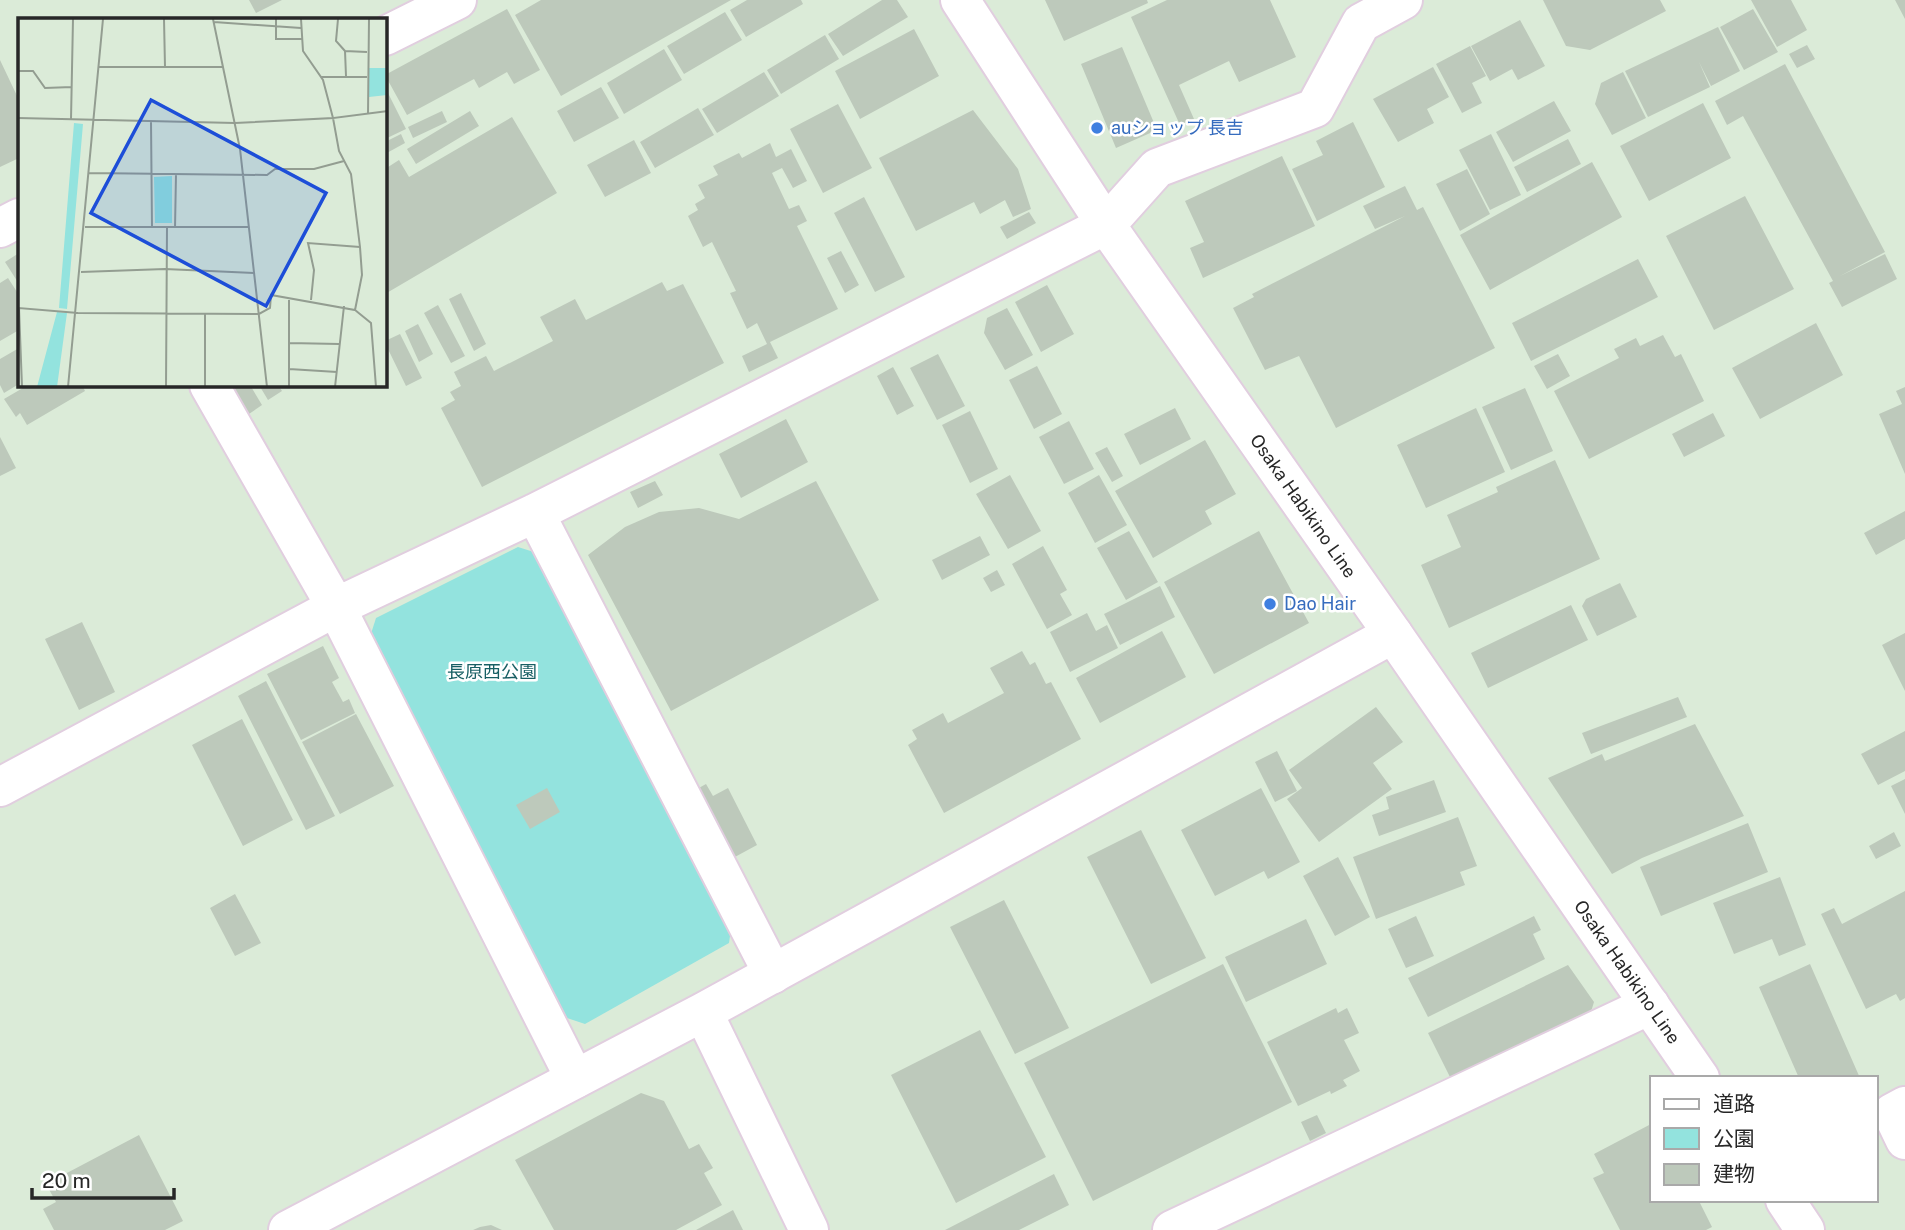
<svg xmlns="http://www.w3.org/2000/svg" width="1905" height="1230" font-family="'Public Sans','Noto Sans JP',sans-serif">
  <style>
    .green { fill: #93e3de }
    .building { fill: #bdc9bb }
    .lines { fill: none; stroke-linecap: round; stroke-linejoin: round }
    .minor-casing { stroke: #e1cedf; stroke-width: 42 }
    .tertiary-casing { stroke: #e1cedf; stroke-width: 42 }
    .secondary-casing { stroke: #e1cedf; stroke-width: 42 }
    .minor { stroke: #fff; stroke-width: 38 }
    .tertiary { stroke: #fff; stroke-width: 38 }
    .secondary { stroke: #fff; stroke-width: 38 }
    .shop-dot { fill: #3f7fe0; stroke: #fff; stroke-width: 2.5 }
    .labels { text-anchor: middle; stroke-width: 5; stroke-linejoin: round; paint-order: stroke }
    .shop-label { font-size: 18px; fill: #366cbe; stroke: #fff; text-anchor: start }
    .street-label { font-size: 18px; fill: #272727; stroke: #fff }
    .park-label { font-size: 18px; fill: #185f64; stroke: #fff }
    .inset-road { fill: none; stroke: #939d91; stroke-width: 2 }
    .view { fill: #1d4ed8; fill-opacity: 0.15; stroke: #1d4ed8; stroke-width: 3.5 }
    .inset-edge { fill: none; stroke: #272727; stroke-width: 3.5 }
  </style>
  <rect width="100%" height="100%" fill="#dbebd8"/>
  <!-- green -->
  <path class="green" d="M 518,547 L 537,553 L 731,929 L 729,943 L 585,1024 L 567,1018 L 369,640 L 376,618 Z"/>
  <!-- building -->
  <path class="building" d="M 249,0 L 282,0 L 256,13 Z
    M 541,0 L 731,0 L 561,96 L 515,15 Z
    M 747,0 L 801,0 L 803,4 L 746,37 L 730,10 Z
    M 882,0 L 897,0 L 908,17 L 843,56 L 828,34 Z
    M 1045,0 L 1147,0 L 1148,3 L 1064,41 Z
    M 1167,0 L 1270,0 L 1296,57 L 1239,82 L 1229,61 L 1179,85 L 1194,119 L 1180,125 L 1131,17 Z
    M 1543,0 L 1660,0 L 1666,11 L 1590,50 L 1566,46 Z
    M 1751,0 L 1791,0 L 1807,30 L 1777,47 Z
    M 1895,0 L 1905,0 L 1905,19 Z
    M 507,9 L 540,70 L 514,84 L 507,72 L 479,88 L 474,79 L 407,115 L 385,75 Z
    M 1753,9 L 1778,52 L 1744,70 L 1720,27 Z
    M 725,12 L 742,40 L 684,74 L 667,46 Z
    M 1520,20 L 1545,66 L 1518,80 L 1512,69 L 1490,81 L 1471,46 Z
    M 1718,27 L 1740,71 L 1711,86 L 1699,62 L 1710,87 L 1648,117 L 1625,71 Z
    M 914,29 L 939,76 L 860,119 L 835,71 Z
    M 825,35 L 839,59 L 781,94 L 767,70 Z
    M 1807,45 L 1815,59 L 1797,68 L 1789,54 Z
    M 1470,46 L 1486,76 L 1472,83 L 1482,103 L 1462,113 L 1436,64 Z
    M 1122,47 L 1157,130 L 1116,148 L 1081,64 Z
    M 664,49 L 682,80 L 624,114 L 607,83 Z
    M 0,60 L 19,100 L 19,158 L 0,167 Z
    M 1785,64 L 1885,252 L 1840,276 L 1885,254 L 1897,279 L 1842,307 L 1829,283 L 1833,281 L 1743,116 L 1727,125 L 1715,101 Z
    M 1433,67 L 1449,97 L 1427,109 L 1434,123 L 1398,142 L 1373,99 Z
    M 764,72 L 779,96 L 717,133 L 702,109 Z
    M 1623,72 L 1646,118 L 1612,135 L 1595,104 L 1601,83 Z
    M 385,87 L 406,129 L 385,139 Z
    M 601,87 L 619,118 L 574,142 L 557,111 Z
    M 1554,101 L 1571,131 L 1513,162 L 1496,132 Z
    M 1703,103 L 1731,158 L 1649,201 L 1620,146 Z
    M 838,104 L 872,168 L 823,193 L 790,129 Z
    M 698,108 L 714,135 L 655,168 L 640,142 Z
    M 973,110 L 1018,169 L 1031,209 L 1013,217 L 1005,200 L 980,214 L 974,202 L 916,231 L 879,158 Z
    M 442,111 L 447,122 L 413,138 L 408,127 Z
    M 470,111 L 479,126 L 416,164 L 407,149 Z
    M 512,117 L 557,193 L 385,294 L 385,169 L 399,160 L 409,177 Z
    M 1353,122 L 1385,187 L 1317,221 L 1292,169 L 1323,155 L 1316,141 Z
    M 401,134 L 405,143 L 385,154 L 385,142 Z
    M 1491,134 L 1521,195 L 1490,210 L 1459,150 Z
    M 1568,139 L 1581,164 L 1527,192 L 1514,167 Z
    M 634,140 L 651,173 L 605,197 L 587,165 Z
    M 770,143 L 776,157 L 791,149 L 807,181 L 793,188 L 782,168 L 772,173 L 789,209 L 799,205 L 807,221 L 797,226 L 838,309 L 770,342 L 778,358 L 749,372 L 742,356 L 767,344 L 757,323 L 747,329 L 730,293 L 736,291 L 712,242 L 703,247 L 688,216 L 698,210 L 695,204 L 705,198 L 698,185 L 718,175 L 713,166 L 739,153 L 742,158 Z
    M 1282,156 L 1315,226 L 1203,278 L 1190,248 L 1204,242 L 1185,201 Z
    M 1592,162 L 1622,217 L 1490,290 L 1460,235 Z
    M 1467,169 L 1490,214 L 1460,231 L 1436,184 Z
    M 1405,186 L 1417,210 L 1423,207 L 1495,348 L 1336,428 L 1299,356 L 1265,370 L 1233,308 L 1254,297 L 1252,294 L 1405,216 L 1375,229 L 1363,206 Z
    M 1745,196 L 1794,289 L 1714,330 L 1666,236 Z
    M 864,197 L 905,277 L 875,292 L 834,213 Z
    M 1029,212 L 1036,223 L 1007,239 L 1000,227 Z
    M 841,251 L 859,285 L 845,293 L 827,258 Z
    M 19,253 L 19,284 L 5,262 Z
    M 1638,259 L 1658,297 L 1531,361 L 1512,323 Z
    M 8,278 L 19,295 L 19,330 L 0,341 L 0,283 Z
    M 662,282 L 667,291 L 683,284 L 724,363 L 482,487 L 441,408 L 455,400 L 450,392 L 461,386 L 454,372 L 486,356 L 494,371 L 553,341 L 540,317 L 575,299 L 586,320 Z
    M 1047,285 L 1074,334 L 1041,352 L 1015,302 Z
    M 461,293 L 486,344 L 474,351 L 449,299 Z
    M 438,305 L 465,356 L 451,363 L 424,313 Z
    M 1007,308 L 1033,355 L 1005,370 L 984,333 L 987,318 Z
    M 1816,323 L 1843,375 L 1760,419 L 1732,368 Z
    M 418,324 L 433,354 L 419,362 L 405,331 Z
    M 400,334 L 422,378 L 406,386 L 385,343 L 385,341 Z
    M 1663,335 L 1675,357 L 1681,354 L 1704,401 L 1589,459 L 1554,391 L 1619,358 L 1614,349 L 1636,338 L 1640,346 Z
    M 19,348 L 19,384 L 4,393 L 0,385 L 0,359 Z
    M 938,354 L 965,406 L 937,420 L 910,368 Z
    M 1558,354 L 1570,376 L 1547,389 L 1534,366 Z
    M 1037,366 L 1062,414 L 1034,429 L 1009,380 Z
    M 893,367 L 914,406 L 897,415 L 877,376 Z
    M 28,385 L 82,385 L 85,391 L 27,425 L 20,413 L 16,417 L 4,399 Z
    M 237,385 L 250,385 L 262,405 L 246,416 L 229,390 Z
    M 259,385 L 278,385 L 282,391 L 268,400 Z
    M 1905,387 L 1905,474 L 1879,414 L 1902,404 L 1896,391 Z
    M 1525,388 L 1553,451 L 1511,470 L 1482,407 Z
    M 1175,408 L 1191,439 L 1140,465 L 1124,434 Z
    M 1476,408 L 1505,472 L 1426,508 L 1397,445 Z
    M 970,411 L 998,469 L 970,483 L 942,425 Z
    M 1713,413 L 1725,436 L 1684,457 L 1672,434 Z
    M 786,419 L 808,462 L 741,498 L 719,454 Z
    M 1069,421 L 1094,469 L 1064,484 L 1039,437 Z
    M 0,437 L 16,468 L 0,476 Z
    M 1205,440 L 1236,494 L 1205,511 L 1212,524 L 1153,558 L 1115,491 Z
    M 1107,447 L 1123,476 L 1112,482 L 1095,453 Z
    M 1555,460 L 1600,559 L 1449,628 L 1421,565 L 1461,547 L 1447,515 L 1498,492 L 1496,487 Z
    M 1010,475 L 1041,531 L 1008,549 L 976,494 Z
    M 1099,475 L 1127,525 L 1095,543 L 1068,493 Z
    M 655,481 L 663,495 L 638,508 L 630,492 Z
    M 816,481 L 879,600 L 671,711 L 588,555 L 625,527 L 659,512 L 699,508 L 739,519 Z
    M 1905,511 L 1905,539 L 1876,555 L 1864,533 Z
    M 1129,531 L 1158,582 L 1126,600 L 1097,548 Z
    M 1259,531 L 1309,623 L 1214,674 L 1164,582 Z
    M 980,536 L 990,555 L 942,580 L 932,560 Z
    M 1043,546 L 1067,590 L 1060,594 L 1072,615 L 1047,629 L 1012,564 Z
    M 997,570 L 1005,585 L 991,592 L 983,578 Z
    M 1620,583 L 1637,617 L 1597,636 L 1582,606 L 1586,599 Z
    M 1160,586 L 1175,617 L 1120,645 L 1104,614 Z
    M 1571,605 L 1588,640 L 1488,688 L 1471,653 Z
    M 1087,613 L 1096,631 L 1107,625 L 1118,648 L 1070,672 L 1050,632 Z
    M 82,622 L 115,692 L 79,710 L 45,639 Z
    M 1162,631 L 1186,677 L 1100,723 L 1076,678 Z
    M 1905,633 L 1905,691 L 1882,645 Z
    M 323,646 L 339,678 L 332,682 L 343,702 L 349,699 L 355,713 L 301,740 L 267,674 Z
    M 1022,651 L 1030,665 L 1035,662 L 1046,684 L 1051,682 L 1081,739 L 944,813 L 908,745 L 917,739 L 912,730 L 943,713 L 948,723 L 1004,693 L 990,668 Z
    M 266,681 L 335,816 L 306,830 L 238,696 Z
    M 1678,697 L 1687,717 L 1591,754 L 1582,733 Z
    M 1376,707 L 1403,742 L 1373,763 L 1392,789 L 1319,842 L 1287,799 L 1302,788 L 1289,770 Z
    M 356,714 L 394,786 L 340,814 L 302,742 Z
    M 242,719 L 293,820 L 243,846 L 192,745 Z
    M 1695,724 L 1744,816 L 1642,858 L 1612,874 L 1548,778 L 1602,754 L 1605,761 Z
    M 1905,731 L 1905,771 L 1878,785 L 1861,754 Z
    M 1277,751 L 1297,791 L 1275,802 L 1255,762 Z
    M 1905,779 L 1905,814 L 1891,786 Z
    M 1434,780 L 1446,812 L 1379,836 L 1372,815 L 1389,809 L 1386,797 Z
    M 706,784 L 713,796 L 728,788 L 757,845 L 733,858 L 697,789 Z
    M 547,788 L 560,812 L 530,829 L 516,805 Z
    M 1261,788 L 1300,862 L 1268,879 L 1264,871 L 1215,896 L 1181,830 Z
    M 1458,817 L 1477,866 L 1460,872 L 1465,885 L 1376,919 L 1353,857 Z
    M 1748,823 L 1768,872 L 1661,916 L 1640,867 Z
    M 1141,830 L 1206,958 L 1151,984 L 1087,857 Z
    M 1894,832 L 1901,846 L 1876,859 L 1869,846 Z
    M 1338,857 L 1370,917 L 1335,936 L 1303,876 Z
    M 1780,877 L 1806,945 L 1779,956 L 1772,939 L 1734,954 L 1713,903 Z
    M 1905,891 L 1905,998 L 1900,1001 L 1896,994 L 1866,1009 L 1821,914 L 1834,908 L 1842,924 Z
    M 235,894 L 261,943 L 235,956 L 210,908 Z
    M 1004,900 L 1069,1028 L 1015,1054 L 950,927 Z
    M 1416,916 L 1434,956 L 1406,968 L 1388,929 Z
    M 1534,916 L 1541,930 L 1533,934 L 1545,959 L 1428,1017 L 1408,978 Z
    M 1306,919 L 1327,964 L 1246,1002 L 1225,957 Z
    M 1223,964 L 1292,1102 L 1093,1201 L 1024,1063 Z
    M 1810,964 L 1860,1078 L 1799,1078 L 1759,987 Z
    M 1568,965 L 1594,1002 L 1589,1018 L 1454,1085 L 1428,1033 Z
    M 1336,1008 L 1338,1013 L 1347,1008 L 1359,1033 L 1344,1040 L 1360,1071 L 1343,1080 L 1347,1086 L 1331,1094 L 1330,1091 L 1298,1106 L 1267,1042 Z
    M 980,1030 L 1046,1157 L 956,1203 L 891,1075 Z
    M 641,1093 L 664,1101 L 689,1149 L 699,1144 L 713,1168 L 704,1173 L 722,1205 L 676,1230 L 554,1230 L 515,1160 Z
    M 1317,1115 L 1326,1133 L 1310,1141 L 1301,1122 Z
    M 1651,1124 L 1651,1200 L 1705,1200 L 1700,1203 L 1712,1227 L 1706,1230 L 1620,1230 L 1593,1178 L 1604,1173 L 1594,1154 Z
    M 139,1135 L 183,1221 L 165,1230 L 54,1230 L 43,1209 L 56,1202 L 46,1184 Z
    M 1054,1174 L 1069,1205 L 1019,1230 L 945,1230 Z
    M 733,1210 L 743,1230 L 696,1230 L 707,1224 Z
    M 491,1225 L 502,1230 L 473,1230 L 480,1227 Z"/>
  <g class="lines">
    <defs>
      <path id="minor" d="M 385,36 L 457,0
        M 0,228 L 19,218
        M 209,385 L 336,607 L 575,1079
        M 535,513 L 773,974
        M 0,787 L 336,607 L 535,513 L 1106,225 L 1157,168 L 1315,108 L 1361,23 L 1403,0
        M 1172,1230 L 1650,1005"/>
      <path id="tertiary" d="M 703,1012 L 809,1230
        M 288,1230 L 703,1012 L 1393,634"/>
      <path id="secondary" d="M 960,0 L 1106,225 L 1393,634 L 1700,1078
        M 1905,1106 L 1892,1113 L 1905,1140
        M 1785,1200 L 1805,1230"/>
    </defs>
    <!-- minor casing -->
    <use href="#minor" class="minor-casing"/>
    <!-- tertiary casing -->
    <use href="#tertiary" class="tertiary-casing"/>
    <!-- secondary casing -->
    <use href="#secondary" class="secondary-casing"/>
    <!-- minor -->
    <use href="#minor" class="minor"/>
    <!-- tertiary -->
    <use href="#tertiary" class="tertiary"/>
    <!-- secondary -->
    <use href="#secondary" class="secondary"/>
  </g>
  <!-- markers -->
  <g class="shop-dot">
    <circle cx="1097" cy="128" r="7"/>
    <circle cx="1270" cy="604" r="7"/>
  </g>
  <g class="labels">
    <!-- shop labels -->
    <g class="shop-label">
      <text x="1111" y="134">auショップ 長吉</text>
      <text x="1284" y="610">Dao Hair</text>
    </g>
    <!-- street labels -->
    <g class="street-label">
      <text transform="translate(1303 506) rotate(55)" y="6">Osaka Habikino Line</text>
      <text transform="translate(1627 972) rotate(55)" y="6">Osaka Habikino Line</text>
    </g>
    <!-- park labels -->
    <g class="park-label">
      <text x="492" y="678">長原西公園</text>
    </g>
  </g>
  <!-- overview -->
  <g transform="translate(18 18)">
    <rect width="369" height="369" fill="#dbebd8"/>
    <path d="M 351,50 L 369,50 L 369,77 L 351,79 ZM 56,105 L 65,106 L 49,291 L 41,290 ZM 154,158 L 154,205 L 137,205 L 136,159 ZM 39,294 L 49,295 L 39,369 L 19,369 Z" fill="#93e3de"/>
    <path class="inset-road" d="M 146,1 L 147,49M 195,1 L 222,131 L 249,369M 258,1 L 258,21 L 284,21M 320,1 L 318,23 L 327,33 L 328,58M 196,4 L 283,10M 327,33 L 349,34M 81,49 L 205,49M 0,53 L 15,53 L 27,70 L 54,69M 303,59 L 349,59M 350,96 L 351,1M 0,100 L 217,105 L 315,100 L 305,62 L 285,33 L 283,1M 53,101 L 55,1M 133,104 L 134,210M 71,155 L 249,157 L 257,151 L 296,151 L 326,143M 67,209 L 230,209M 157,210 L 158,156M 63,254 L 147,251 L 236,255M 293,282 L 296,252 L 290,225 L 342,229M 337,292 L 353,305 L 358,369M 271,325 L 321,326M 271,351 L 319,354M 4,369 L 1,290 L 60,295 L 241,296 L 252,290 L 253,277 L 337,292 L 344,257 L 342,229 L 333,156 L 321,133 L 315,100 L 370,93M 50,369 L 85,1M 148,369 L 149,210M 187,369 L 187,296M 271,369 L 271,282M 317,369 L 326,288"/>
    <path class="view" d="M 133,82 L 308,175 L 248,288 L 73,195 Z"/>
    <rect width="369" height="369" class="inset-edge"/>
  </g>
  <!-- legend -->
  <rect x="1650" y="1076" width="228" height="126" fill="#ffffff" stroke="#a9a9a9" stroke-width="2"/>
  <rect x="1664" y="1099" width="35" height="10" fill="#ffffff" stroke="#a9a9a9" stroke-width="2"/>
  <text x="1713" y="1111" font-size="21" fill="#272727">道路</text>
  <rect x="1664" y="1128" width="35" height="21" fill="#93e3de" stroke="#a9a9a9" stroke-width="2"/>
  <text x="1713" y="1146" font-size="21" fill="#272727">公園</text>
  <rect x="1664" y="1164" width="35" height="21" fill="#bdc9bb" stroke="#a9a9a9" stroke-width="2"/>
  <text x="1713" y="1181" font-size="21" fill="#272727">建物</text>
  <!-- scale -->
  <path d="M32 1188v10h142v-10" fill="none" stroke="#272727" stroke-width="3.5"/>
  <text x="42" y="1188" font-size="21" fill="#272727" stroke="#ffffff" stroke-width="5" paint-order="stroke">20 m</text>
</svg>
